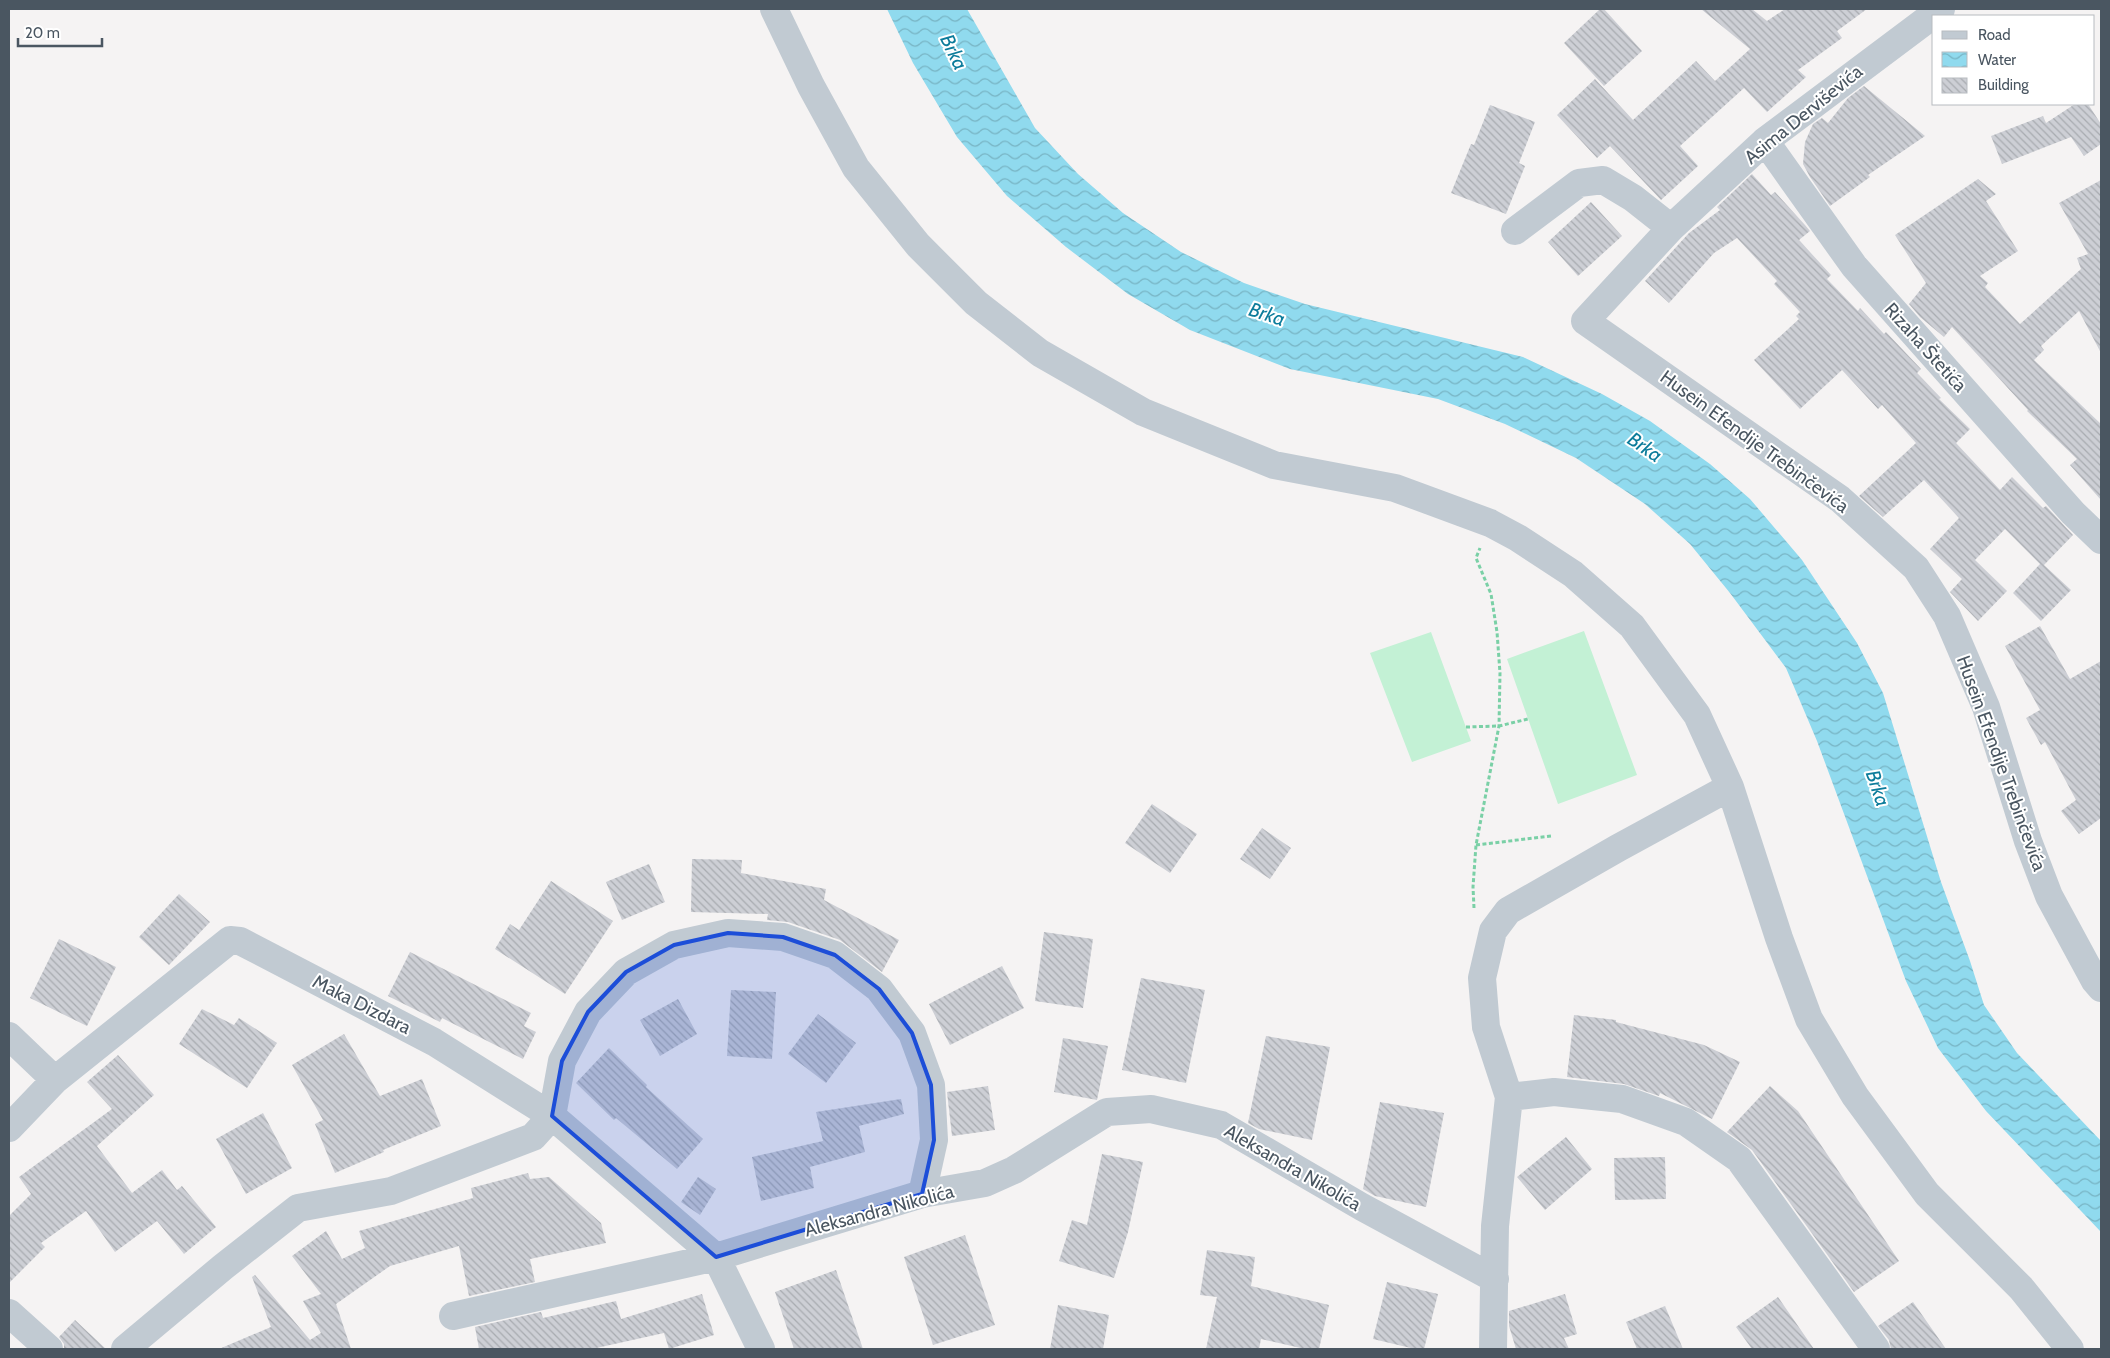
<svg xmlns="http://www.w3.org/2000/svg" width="2110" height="1358" font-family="Cabin,sans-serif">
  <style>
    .pitch { fill: #c3f1d5 }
    .water { fill: url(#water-waves) }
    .building { fill: url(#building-back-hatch) }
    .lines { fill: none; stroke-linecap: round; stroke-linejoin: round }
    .path { stroke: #7ad0a6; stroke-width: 3; stroke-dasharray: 4 2.5; stroke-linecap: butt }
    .minor { stroke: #c1cad2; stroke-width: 28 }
    .marked { fill: #1d4ed8; fill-opacity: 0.2; stroke: #1d4ed8; stroke-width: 4; stroke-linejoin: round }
    .labels { text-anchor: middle; stroke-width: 4; stroke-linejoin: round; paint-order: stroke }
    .street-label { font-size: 19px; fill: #4a5661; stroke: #fff }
    .water-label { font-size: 20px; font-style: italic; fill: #0c7c9b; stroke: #fff }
  </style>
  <defs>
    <pattern id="water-waves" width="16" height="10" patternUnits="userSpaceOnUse" patternTransform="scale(1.25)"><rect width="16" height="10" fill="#90daee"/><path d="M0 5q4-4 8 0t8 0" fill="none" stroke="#78b4c4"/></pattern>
    <pattern id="building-back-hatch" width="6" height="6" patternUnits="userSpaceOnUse" patternTransform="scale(1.25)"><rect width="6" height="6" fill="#cdcfd5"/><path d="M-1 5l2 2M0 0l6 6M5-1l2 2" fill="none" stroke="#a8abb0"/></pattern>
  </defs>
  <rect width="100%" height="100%" fill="#f5f3f3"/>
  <!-- pitch -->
  <path class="pitch" d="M 1584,631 L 1637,775 L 1558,804 L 1507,659 Z
    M 1431,632 L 1471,741 L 1412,762 L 1370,653 Z"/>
  <!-- water -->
  <path class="water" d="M 887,9 L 967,9 L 1035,128 L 1078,174 L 1123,213 L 1181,252 L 1244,283 L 1305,304 L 1523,357 L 1602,394 L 1650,421 L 1710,464 L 1750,499 L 1802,560 L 1857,643 L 1883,693 L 1941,882 L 1970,961 L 1984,1005 L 2017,1053 L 2101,1141 L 2101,1232 L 1986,1111 L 1938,1048 L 1906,981 L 1817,741 L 1786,668 L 1730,593 L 1690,544 L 1645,504 L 1576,458 L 1505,424 L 1438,399 L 1290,369 L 1190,330 L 1128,294 L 1066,247 L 1007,196 L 957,137 L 913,63 Z"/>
  <!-- building -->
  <path class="building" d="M 1600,9 L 1604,9 L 1642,51 L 1604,86 L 1564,43 Z
    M 1701,9 L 1752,9 L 1767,21 L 1785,9 L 1867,9 L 1837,31 L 1842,38 L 1798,70 L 1806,77 L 1767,112 L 1744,88 L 1680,146 L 1698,166 L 1661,200 L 1610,146 L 1597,158 L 1557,115 L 1595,79 L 1633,120 L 1696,61 L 1715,81 L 1750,49 Z
    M 1864,86 L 1925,136 L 1868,175 L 1870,177 L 1830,206 L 1810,177 L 1803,164 L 1805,142 L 1813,124 L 1822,118 L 1828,123 L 1848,98 Z
    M 2075,104 L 2088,104 L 2101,124 L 2101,144 L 2084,156 L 2071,137 L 2002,164 L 1991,136 L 2043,116 L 2046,123 Z
    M 1490,105 L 1535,122 L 1519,163 L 1525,166 L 1506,214 L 1451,193 L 1471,144 L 1474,145 Z
    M 1752,174 L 1771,195 L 1775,192 L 1805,225 L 1810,231 L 1799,240 L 1831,275 L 1827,279 L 1858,311 L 1860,308 L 1884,334 L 1886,332 L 1921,369 L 1917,373 L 1941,398 L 1939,399 L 1970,429 L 1956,443 L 2000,490 L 2012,477 L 2043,508 L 2046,506 L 2073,535 L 2044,565 L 2071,590 L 2041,621 L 2013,593 L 2040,564 L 2005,529 L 1975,560 L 2007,591 L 1978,621 L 1950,592 L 1962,579 L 1930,549 L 1959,518 L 1924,480 L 1883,517 L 1859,496 L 1916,443 L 1882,405 L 1878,409 L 1842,370 L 1800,409 L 1754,360 L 1799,319 L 1796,316 L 1800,312 L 1774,284 L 1777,281 L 1737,238 L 1714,253 L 1669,303 L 1645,281 L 1689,233 L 1720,210 L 1717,207 Z
    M 1978,179 L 1996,194 L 1986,201 L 2018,251 L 1980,276 L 1988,283 L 1985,287 L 2020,324 L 2081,269 L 2077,258 L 2088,254 L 2059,203 L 2101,180 L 2101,353 L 2079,311 L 2041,346 L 2044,350 L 2034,360 L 2101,424 L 2101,500 L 2070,465 L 2077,459 L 2027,411 L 2028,410 L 1952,327 L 1944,337 L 1920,317 L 1909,304 L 1926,283 L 1895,235 Z
    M 1591,202 L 1622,236 L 1578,276 L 1548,242 Z
    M 2040,626 L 2070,679 L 2101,661 L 2101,818 L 2079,834 L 2061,811 L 2076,800 L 2045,742 L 2041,745 L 2026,718 L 2040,710 L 2005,646 Z
    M 1152,804 L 1197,834 L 1170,873 L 1125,843 Z
    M 1262,828 L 1291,848 L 1270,879 L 1240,859 Z
    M 692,859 L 742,860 L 741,873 L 826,889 L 824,900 L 899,940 L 882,972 L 840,940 L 788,922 L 767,920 L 768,914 L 691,912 Z
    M 649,864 L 665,902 L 622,920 L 606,882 Z
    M 551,881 L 613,921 L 565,994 L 495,949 L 510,924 L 519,930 Z
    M 179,894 L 210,922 L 169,965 L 139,937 Z
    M 1044,932 L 1093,939 L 1083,1008 L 1035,1001 Z
    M 59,939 L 116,967 L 87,1026 L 30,998 Z
    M 410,952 L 531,1013 L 524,1026 L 536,1032 L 523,1059 L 442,1018 L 440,1022 L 388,996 Z
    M 1002,966 L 1024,1008 L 950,1045 L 929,1004 Z
    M 1141,978 L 1205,990 L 1186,1083 L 1122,1070 Z
    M 731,990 L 776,992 L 772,1059 L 727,1056 Z
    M 678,999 L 697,1034 L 660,1056 L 640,1020 Z
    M 202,1009 L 234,1025 L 239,1018 L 277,1043 L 247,1088 L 179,1044 Z
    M 818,1014 L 856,1043 L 826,1083 L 788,1054 Z
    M 1574,1015 L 1616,1020 L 1616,1022 L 1704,1045 L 1740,1062 L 1712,1119 L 1660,1093 L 1659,1096 L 1624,1084 L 1567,1077 Z
    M 344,1034 L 380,1096 L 422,1079 L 441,1126 L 383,1150 L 384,1152 L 335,1173 L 315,1124 L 323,1120 L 292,1065 Z
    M 1266,1036 L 1330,1047 L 1312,1140 L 1259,1129 L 1248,1123 Z
    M 1063,1038 L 1108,1046 L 1097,1100 L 1054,1092 Z
    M 609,1048 L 647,1085 L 646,1087 L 703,1139 L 677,1169 L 616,1118 L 614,1120 L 576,1083 Z
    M 118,1055 L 154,1095 L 97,1146 L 132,1193 L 162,1170 L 177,1190 L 182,1186 L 216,1227 L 184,1254 L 157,1221 L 115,1252 L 86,1211 L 41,1243 L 45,1247 L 9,1283 L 9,1216 L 31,1194 L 19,1177 L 112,1109 L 87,1082 Z
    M 988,1086 L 995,1130 L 952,1136 L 947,1092 Z
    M 1770,1086 L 1798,1111 L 1899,1261 L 1854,1292 L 1752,1150 L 1727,1132 Z
    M 901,1099 L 904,1114 L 859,1126 L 865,1152 L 810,1167 L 814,1188 L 761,1201 L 752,1157 L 823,1141 L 816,1112 Z
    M 1380,1102 L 1444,1113 L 1426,1207 L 1375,1196 L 1363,1189 Z
    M 263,1113 L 292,1168 L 246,1194 L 216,1139 Z
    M 1566,1137 L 1592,1169 L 1545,1210 L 1517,1177 Z
    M 1102,1154 L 1143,1162 L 1128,1232 L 1114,1278 L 1059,1261 L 1072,1220 L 1087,1225 Z
    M 1665,1157 L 1666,1199 L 1615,1200 L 1614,1158 Z
    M 528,1173 L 530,1179 L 549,1177 L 601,1223 L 606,1243 L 530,1259 L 535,1282 L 469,1296 L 459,1246 L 390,1266 L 336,1304 L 351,1349 L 219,1349 L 271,1327 L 252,1277 L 255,1275 L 310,1340 L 321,1333 L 303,1301 L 321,1294 L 292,1256 L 326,1231 L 342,1259 L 365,1248 L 359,1231 L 473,1198 L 471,1188 Z
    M 698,1177 L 716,1189 L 700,1215 L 681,1202 Z
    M 965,1235 L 995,1325 L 933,1345 L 904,1257 Z
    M 1207,1250 L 1255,1257 L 1251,1286 L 1329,1305 L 1319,1349 L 1305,1349 L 1261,1339 L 1259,1349 L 1206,1349 L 1217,1297 L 1200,1295 Z
    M 836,1270 L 863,1349 L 794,1349 L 775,1292 Z
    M 1387,1282 L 1438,1294 L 1424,1349 L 1415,1349 L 1373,1339 Z
    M 702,1294 L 714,1335 L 669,1349 L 664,1333 L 592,1349 L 479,1349 L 475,1327 L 541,1312 L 543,1318 L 616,1301 L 621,1319 Z
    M 1565,1294 L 1577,1334 L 1564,1338 L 1569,1349 L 1516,1349 L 1509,1326 L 1509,1311 Z
    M 1778,1297 L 1814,1349 L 1752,1349 L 1736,1327 Z
    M 1913,1302 L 1946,1349 L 1891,1349 L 1889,1340 L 1878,1326 Z
    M 1058,1305 L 1109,1315 L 1103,1349 L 1050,1349 Z
    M 1665,1306 L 1683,1349 L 1637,1349 L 1626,1322 Z
    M 75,1320 L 106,1349 L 64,1349 L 64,1344 L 59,1337 Z"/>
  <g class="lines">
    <!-- path -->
    <path class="path" d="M 1466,727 L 1499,726 L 1528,719
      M 1476,845 L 1551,836
      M 1474,908 L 1473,887 L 1476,845 L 1499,726 L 1500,673 L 1497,632 L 1491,594 L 1476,558 L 1480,548"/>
    <!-- minor -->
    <path class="minor" d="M 774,9 L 811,86 L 856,168 L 918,245 L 976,303 L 1040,353 L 1143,412 L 1274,465 L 1395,488 L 1490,523 L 1518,538 L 1573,574 L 1632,626 L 1697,715 L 1730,787 L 1779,938 L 1809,1019 L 1855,1096 L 1927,1194 L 2021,1288 L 2070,1349
      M 1941,9 L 1765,141 L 1671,228 L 1585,321 L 1840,499 L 1916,568 L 1947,616 L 1986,707 L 2028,841 L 2049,896 L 2095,981 L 2101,988
      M 1765,141 L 1854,266 L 2073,513 L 2101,540
      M 1515,231 L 1579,183 L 1603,180 L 1633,198 L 1671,228
      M 9,1036 L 55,1080
      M 1509,1097 L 1486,1027 L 1482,978 L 1493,931 L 1508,911 L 1618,848 L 1730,787
      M 9,1128 L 55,1080 L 230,940 L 240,941 L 434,1042 L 552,1116 L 716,1257 L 761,1349
      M 9,1313 L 49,1349
      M 453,1316 L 716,1257 L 922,1194 L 985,1183 L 1014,1170 L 1107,1112 L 1151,1109 L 1221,1125 L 1362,1207 L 1495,1279
      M 125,1349 L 223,1267 L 298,1208 L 391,1191 L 533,1137 L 552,1116 L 562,1061 L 588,1012 L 626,972 L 674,945 L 728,933 L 783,937 L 835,955 L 879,989 L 912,1033 L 931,1085 L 934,1140 L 922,1194
      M 1493,1349 L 1495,1226 L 1509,1097 L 1554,1092 L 1622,1099 L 1686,1122 L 1739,1159 L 1876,1349"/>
  </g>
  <!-- marked area -->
  <path class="marked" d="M 728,933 L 783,937 L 835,955 L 879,989 L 912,1033 L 931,1085 L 934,1140 L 922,1194 L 716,1257 L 552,1116 L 562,1061 L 588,1012 L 626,972 L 674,945 Z"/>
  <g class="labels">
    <!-- street labels -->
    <g class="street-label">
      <text transform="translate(1803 114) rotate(-39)" y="7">Asima Derviševića</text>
      <text transform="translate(1926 347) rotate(48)" y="7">Rizaha Štetića</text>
      <text transform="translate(1755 441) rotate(36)" y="7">Husein Efendije Trebinčevića</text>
      <text transform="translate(2002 763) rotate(70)" y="7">Husein Efendije Trebinčevića</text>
      <text transform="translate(362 1004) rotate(27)" y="7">Maka Dizdara</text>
      <text transform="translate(1293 1167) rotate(30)" y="7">Aleksandra Nikolića</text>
      <text transform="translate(879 1210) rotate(-15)" y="7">Aleksandra Nikolića</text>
    </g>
    <!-- water labels -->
    <g class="water-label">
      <text transform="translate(954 52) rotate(64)" y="7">Brka</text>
      <text transform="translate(1267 314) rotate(18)" y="7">Brka</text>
      <text transform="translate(1645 447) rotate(34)" y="7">Brka</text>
      <text transform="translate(1878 788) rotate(71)" y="7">Brka</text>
    </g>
  </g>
  <!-- border -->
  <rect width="2110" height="1358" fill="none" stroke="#4a5661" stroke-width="20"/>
  <!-- legend -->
  <rect x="1932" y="15" width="162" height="90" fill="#ffffff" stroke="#b7bbc0"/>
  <rect x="1942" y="31" width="25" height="8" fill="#c1cad2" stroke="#b7bbc0"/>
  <text x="1978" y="40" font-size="15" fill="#4a5661">Road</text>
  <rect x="1942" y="52" width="25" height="15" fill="url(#water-waves)" stroke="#b7bbc0"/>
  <text x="1978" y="65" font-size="15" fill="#4a5661">Water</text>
  <rect x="1942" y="78" width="25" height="15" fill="url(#building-back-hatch)" stroke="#b7bbc0"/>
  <text x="1978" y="90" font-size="15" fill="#4a5661">Building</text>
  <!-- scale -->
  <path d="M18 38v8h84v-8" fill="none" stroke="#4a5661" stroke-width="2.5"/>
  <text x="25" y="38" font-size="15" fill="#4a5661" stroke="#ffffff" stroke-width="4" paint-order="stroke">20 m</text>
</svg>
